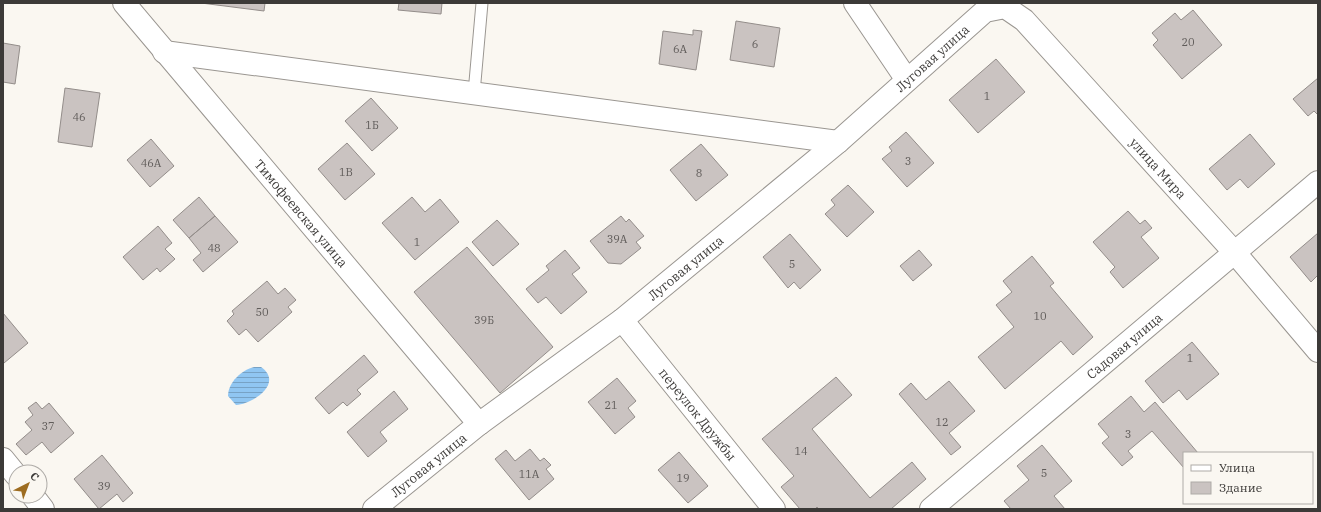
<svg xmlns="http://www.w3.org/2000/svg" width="1321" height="512" font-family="'IBM Plex Serif',serif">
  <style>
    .water { fill: url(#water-rules) }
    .building { fill: #cac3c1; stroke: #938d8a }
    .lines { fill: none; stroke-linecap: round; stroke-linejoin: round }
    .service-casing { stroke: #9a9691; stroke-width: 13 }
    .minor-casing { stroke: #9a9691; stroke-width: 24 }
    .service { stroke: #fff; stroke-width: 11 }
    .minor { stroke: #fff; stroke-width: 22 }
    .labels { text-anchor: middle; stroke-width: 3.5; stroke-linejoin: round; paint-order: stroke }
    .number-label { font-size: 11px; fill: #605c5a }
    .street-label { font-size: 13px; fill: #3c3a38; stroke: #faf7f1 }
  </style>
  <defs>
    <pattern id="water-rules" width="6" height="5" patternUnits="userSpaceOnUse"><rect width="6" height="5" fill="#90c6f2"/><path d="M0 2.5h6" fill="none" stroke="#77a2c5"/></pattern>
  </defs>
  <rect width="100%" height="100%" fill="#faf7f1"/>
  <!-- water -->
  <path class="water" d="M 254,367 L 261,367 C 284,383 253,404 236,405 L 228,396 C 228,382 242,370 254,367 Z"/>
  <!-- building -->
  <path class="building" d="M 201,3 L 265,3 L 264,11 Z
    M 399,3 L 442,3 L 441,14 L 398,10 Z
    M 1193,10 L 1222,45 L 1182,79 L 1153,45 L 1158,40 L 1152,33 L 1175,13 L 1181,20 Z
    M 736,21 L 780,28 L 774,67 L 730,60 Z
    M 693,30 L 702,31 L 696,70 L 659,64 L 663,31 L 693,35 Z
    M 3,43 L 20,46 L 15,84 L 3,82 Z
    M 996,59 L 1025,92 L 978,133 L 949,100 Z
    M 1318,78 L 1318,115 L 1314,111 L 1308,116 L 1293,99 Z
    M 65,88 L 100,93 L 92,147 L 58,142 Z
    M 371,98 L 398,128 L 372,151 L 345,121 Z
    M 906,132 L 934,163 L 907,187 L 882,159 L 892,151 L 889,147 Z
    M 1250,134 L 1275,164 L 1248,188 L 1240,179 L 1227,190 L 1209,169 Z
    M 151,139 L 174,166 L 150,187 L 127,160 Z
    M 347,143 L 375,174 L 345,200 L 318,169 Z
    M 701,144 L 728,175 L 696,201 L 670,170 Z
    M 848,185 L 874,212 L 847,237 L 825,214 L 835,205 L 831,200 Z
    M 199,197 L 215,216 L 189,238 L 173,220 Z
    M 412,197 L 425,212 L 440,199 L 459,222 L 415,260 L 382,223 Z
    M 1128,211 L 1140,224 L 1145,220 L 1152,228 L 1141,237 L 1159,258 L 1123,288 L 1110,272 L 1115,267 L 1093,242 Z
    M 215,216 L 238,242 L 203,272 L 193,260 L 201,253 L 189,238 Z
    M 621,216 L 626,222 L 629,219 L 644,236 L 636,242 L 641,248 L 621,264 L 608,263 L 590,241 Z
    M 497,220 L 519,244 L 493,266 L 472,242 Z
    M 158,226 L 172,243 L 165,249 L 175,259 L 160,272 L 157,268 L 143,280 L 123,257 Z
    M 1318,233 L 1318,275 L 1311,282 L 1290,257 Z
    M 790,234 L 821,270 L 800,289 L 794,282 L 788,288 L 763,257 Z
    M 467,247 L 553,347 L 500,393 L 414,292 Z
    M 565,250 L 580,268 L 572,274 L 587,292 L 561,314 L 546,297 L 538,303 L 526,289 L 549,270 L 546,266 Z
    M 919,250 L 932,265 L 913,281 L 900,266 Z
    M 1032,256 L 1054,283 L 1050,286 L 1093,337 L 1073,355 L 1061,341 L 1005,389 L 978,357 L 1014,327 L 996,305 L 1012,292 L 1003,281 Z
    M 267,281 L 278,294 L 285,288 L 296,300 L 288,307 L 292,312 L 258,342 L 246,329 L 239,335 L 227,321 L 234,314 L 232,311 Z
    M 3,313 L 28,343 L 4,363 L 3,362 Z
    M 1192,342 L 1219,374 L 1187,400 L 1179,390 L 1163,403 L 1145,381 Z
    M 364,355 L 378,372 L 357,390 L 361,394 L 347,406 L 343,402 L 329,414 L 315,398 Z
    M 836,377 L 852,395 L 812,429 L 870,498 L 912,462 L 926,479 L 891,509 L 819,509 L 817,507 L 815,509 L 800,509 L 781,487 L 794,476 L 762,439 Z
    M 617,378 L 636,401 L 628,408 L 635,417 L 615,434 L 588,402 Z
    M 949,381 L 975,411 L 949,433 L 961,447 L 951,455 L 899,394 L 911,383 L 926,400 Z
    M 394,391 L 408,409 L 380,432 L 387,441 L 368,457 L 347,432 Z
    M 1131,396 L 1144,412 L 1155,402 L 1198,453 L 1184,453 L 1184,468 L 1152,431 L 1128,451 L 1133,457 L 1122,466 L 1102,443 L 1109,437 L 1098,424 Z
    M 36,402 L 42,409 L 49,403 L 74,433 L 51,453 L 42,442 L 26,455 L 16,444 L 32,430 L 25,422 L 33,415 L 28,408 Z
    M 1042,445 L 1072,481 L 1054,496 L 1065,509 L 1011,509 L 1004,501 L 1029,480 L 1017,466 Z
    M 530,449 L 540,461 L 544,458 L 551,465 L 546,469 L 554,479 L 529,500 L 495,459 L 506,450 L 515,461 Z
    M 679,452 L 708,486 L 688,503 L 658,470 Z
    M 102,455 L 133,493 L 123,502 L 117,494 L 99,509 L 74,479 Z"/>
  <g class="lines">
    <defs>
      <path id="service" d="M 474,93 L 482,3"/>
      <g id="minor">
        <path id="s1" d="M 124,3 L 479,424"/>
        <path d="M 855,3 L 907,80"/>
        <path d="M 164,52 L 838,142"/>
        <path id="s2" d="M 622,320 L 774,509"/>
        <path d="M 3,459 L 16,475"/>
        <path d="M 33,496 L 43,509"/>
        <path id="s3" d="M 374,509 L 479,424 L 622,320 L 838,142 L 985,11 L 1005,7 L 1024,20 L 1235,253 L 1318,351"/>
        <path id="s4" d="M 931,509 L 1318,182"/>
      </g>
    </defs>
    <!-- service casing -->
    <use href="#service" class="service-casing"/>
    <!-- minor casing -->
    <use href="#minor" class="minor-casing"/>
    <!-- service -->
    <use href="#service" class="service"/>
    <!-- minor -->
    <use href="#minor" class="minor"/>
  </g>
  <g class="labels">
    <!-- number labels -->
    <g class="number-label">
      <text x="1188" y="46">20</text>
      <text x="755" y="48">6</text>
      <text x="680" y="53">6А</text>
      <text x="987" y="100">1</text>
      <text x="79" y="121">46</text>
      <text x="372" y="129">1Б</text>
      <text x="908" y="165">3</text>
      <text x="151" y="167">46А</text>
      <text x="346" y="176">1В</text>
      <text x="699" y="177">8</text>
      <text x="617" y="243">39А</text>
      <text x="417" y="246">1</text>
      <text x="214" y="252">48</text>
      <text x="792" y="268">5</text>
      <text x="262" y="316">50</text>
      <text x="1040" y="320">10</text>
      <text x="484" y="324">39Б</text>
      <text x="1190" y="362">1</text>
      <text x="611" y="409">21</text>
      <text x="942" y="426">12</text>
      <text x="48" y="430">37</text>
      <text x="1128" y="438">3</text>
      <text x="801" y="455">14</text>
      <text x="1044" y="477">5</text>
      <text x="529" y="478">11А</text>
      <text x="683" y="482">19</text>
      <text x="104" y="490">39</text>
    </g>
    <!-- street labels -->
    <g class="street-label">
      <text dy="5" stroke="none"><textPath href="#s3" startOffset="718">Луговая улица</textPath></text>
      <text dy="5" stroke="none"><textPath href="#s3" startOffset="1032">улица Мира</textPath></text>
      <text dy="5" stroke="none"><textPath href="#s1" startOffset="275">Тимофеевская улица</textPath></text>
      <text dy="5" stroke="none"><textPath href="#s3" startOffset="394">Луговая улица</textPath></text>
      <text dy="5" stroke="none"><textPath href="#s4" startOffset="253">Садовая улица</textPath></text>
      <text dy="5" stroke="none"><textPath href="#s2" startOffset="121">переулок Дружбы</textPath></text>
      <text dy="5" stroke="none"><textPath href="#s3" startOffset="70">Луговая улица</textPath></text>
    </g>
  </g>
  <!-- border -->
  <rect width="1321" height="512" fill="none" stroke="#3c3a38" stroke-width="8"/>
  <!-- legend -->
  <rect x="1183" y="452" width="130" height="52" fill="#faf7f1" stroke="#aeaba7"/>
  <rect x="1191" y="465" width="20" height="6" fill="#ffffff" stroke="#aeaba7"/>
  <text x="1219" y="472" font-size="12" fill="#3c3a38">Улица</text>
  <rect x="1191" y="482" width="20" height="12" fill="#cac3c1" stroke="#aeaba7"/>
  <text x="1219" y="492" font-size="12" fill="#3c3a38">Здание</text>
  <!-- north arrow -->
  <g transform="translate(28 484) rotate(42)"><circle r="19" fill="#faf7f1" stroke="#aeaba7"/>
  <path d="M0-3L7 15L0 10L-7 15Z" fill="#9d6c20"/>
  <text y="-6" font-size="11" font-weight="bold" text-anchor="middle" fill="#3c3a38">С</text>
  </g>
</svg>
